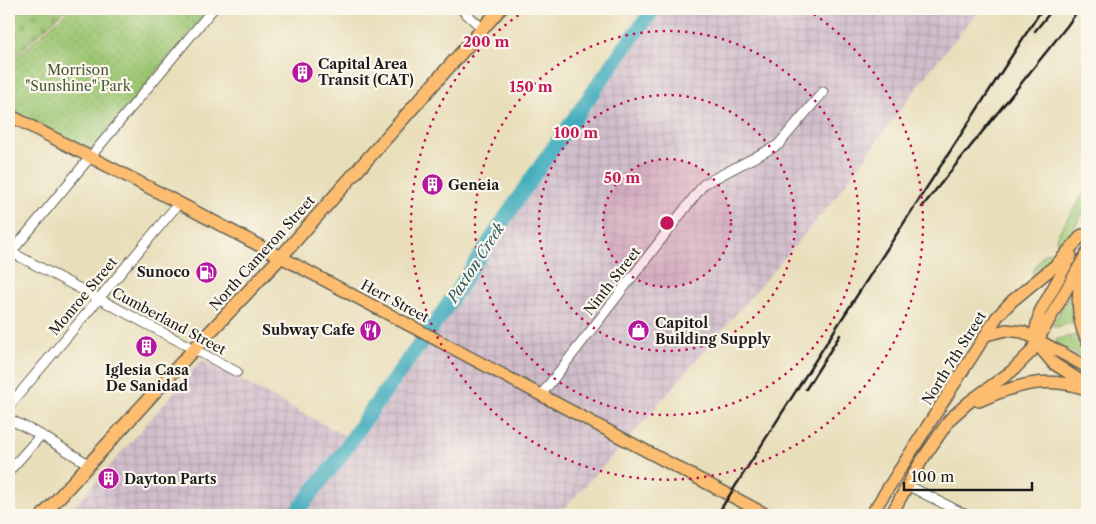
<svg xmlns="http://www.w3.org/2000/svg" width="1096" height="524" font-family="'Libre Caslon Text',serif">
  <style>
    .industrial { fill: url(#industrial-grid) }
    .grass { fill: #9cc672; stroke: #5c7147 }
    .cemetery { fill: url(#cemetery-stones); stroke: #5c7147 }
    .park { fill: url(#park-dots); stroke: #5c7147 }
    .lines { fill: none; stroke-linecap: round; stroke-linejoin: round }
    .river { stroke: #3dabbc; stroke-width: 15 }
    .minor-casing { stroke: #636053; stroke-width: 11 }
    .major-casing { stroke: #636053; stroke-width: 14 }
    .highway-casing { stroke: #636053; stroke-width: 15 }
    .minor { stroke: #fff; stroke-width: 9 }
    .major { stroke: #fcbd6f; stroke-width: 11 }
    .highway { stroke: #fcbd6f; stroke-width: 12 }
    .rail { stroke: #1c1c1c; stroke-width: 2.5 }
    .ring { fill: none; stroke: #c2185b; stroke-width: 2.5; stroke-dasharray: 2.5 5 }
    .labels { text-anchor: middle; stroke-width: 4.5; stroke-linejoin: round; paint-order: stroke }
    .poi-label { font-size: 14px; font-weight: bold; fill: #1c1c1c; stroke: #fbf7ec; text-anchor: start }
    .park-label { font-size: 14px; fill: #49583a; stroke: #fbf7ec }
    .street-label { font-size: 14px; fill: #1c1c1c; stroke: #fbf7ec }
    .water-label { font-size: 15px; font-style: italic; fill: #2b5c64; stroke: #fbf7ec }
    .centre { fill: #c2185b; stroke: #fbf7ec; stroke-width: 2.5 }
    .ring-label { font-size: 15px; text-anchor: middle; font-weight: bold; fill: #c2185b; stroke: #fbf7ec; stroke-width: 4.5; stroke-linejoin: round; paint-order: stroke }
  </style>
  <defs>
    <pattern id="industrial-grid" width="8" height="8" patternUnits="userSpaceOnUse" patternTransform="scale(1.25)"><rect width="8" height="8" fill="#d1bdcb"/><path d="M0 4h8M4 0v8" fill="none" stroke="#b3a2ae"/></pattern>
    <pattern id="cemetery-stones" width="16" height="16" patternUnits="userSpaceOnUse" patternTransform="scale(1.25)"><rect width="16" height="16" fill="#9cc672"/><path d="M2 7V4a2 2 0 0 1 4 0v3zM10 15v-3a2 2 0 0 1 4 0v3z" fill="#86aa62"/></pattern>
    <pattern id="park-dots" width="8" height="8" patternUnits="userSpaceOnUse" patternTransform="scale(1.25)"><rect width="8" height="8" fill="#9cc672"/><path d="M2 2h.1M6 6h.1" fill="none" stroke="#86aa62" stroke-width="1.8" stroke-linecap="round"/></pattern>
  </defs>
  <rect width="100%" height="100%" fill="#fbf7ec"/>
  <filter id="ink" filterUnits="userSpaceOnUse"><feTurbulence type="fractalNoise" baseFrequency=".02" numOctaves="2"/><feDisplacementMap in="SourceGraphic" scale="10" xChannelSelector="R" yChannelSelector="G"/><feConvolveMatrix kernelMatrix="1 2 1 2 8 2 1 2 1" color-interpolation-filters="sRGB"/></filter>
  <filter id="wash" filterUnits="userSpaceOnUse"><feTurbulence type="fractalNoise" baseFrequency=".0096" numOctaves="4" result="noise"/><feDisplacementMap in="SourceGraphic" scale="20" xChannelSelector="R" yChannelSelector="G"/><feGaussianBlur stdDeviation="1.12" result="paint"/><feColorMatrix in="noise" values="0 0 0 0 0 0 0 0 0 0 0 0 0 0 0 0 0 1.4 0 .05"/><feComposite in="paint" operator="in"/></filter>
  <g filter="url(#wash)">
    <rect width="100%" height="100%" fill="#e8deb9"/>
    <!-- industrial -->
    <path class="industrial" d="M 658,9 L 980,9 L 930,70 L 833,201 L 632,435 L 558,515 L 67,515 L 202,360 L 346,436 Z"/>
    <!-- grass -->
    <path class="grass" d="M 1087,189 L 1087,205 L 1067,242 C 1063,245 1059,245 1056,240 L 1057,235 Z
      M 1048,252 L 1053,255 L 1054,260 L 1034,276 L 1032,272 L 1044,254 Z
      M 1073,289 L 1072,315 L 1074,323 L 1056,327 L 1052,325 Z
      M 1077,335 L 1087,355 L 1087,360 L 1055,343 L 1057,339 L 1071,336 L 1071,340 L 1073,341 L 1075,339 L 1072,336 Z"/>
    <!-- cemetery -->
    <path class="cemetery" d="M 9,9 L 66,9 L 9,61 Z"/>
    <!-- park -->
    <path class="park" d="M 70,9 L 209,9 L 91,150 L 9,109 L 9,64 Z"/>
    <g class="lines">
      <!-- river -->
      <path class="river" d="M 294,515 L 340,457 L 370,412 L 439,318 L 527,185 L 627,44 L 654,9"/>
    </g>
  </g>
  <g filter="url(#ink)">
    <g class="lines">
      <defs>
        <path id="minor" d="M 461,9 L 482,28
          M 9,251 L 237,372
          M 9,255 L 213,9
          M 541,395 L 704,184 L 778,145 L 823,92
          M 9,406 L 179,203
          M 9,419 L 41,435 L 90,465
          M 9,471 L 41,435
          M 907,485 L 966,515"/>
        <path id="major" d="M 9,115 L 179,203 L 767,515
          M 1071,256 L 1040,312 L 1035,333 L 1042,350 L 1053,363 L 1087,385
          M 1084,265 C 1076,290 1076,318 1087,341
          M 986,335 L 1006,330 L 1023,332 L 1087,367
          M 979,401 C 1015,385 1047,375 1086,389
          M 871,515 L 997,317 L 1012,301 L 1057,264 L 1082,235
          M 891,515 L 920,463 L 950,419 L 969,402 L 1012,371 L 1031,352 L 1087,253"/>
        <path id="highway" d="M 43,515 L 193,350 L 280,258 L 500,9"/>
      </defs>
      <!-- minor casing -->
      <use href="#minor" class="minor-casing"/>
      <!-- major casing -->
      <use href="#major" class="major-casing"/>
      <!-- highway casing -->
      <use href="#highway" class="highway-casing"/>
      <!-- minor -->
      <use href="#minor" class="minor"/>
      <!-- major -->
      <use href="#major" class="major"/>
      <!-- highway -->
      <use href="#highway" class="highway"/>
      <!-- rail -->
      <path class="rail" d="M 1035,31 L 1053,9
        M 922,207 L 1067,26 L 1079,9
        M 806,389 L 840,335
        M 717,515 L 836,328 L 1042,9"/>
    </g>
  </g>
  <!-- distance rings -->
  <circle cx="667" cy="223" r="64" fill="#c2185b" fill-opacity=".12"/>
  <g class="ring">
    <circle cx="667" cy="223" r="64"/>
    <circle cx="667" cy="223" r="128"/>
    <circle cx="667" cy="223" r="192"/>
    <path d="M808 10A256 256 0 1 1 526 10"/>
  </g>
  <!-- icons -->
  <defs>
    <symbol id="building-disc" viewBox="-11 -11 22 22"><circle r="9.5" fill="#b5179e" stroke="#fbf7ec"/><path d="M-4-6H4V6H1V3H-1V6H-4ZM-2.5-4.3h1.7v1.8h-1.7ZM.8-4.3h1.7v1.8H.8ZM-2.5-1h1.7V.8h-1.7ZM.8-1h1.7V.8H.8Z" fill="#fff"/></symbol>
    <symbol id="fuel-disc" viewBox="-11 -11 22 22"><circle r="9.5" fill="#b5179e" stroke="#fbf7ec"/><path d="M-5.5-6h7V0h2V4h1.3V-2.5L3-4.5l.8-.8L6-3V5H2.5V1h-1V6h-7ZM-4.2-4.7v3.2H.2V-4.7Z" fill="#fff"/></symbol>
    <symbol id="restaurant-disc" viewBox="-11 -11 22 22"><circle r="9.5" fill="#b5179e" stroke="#fbf7ec"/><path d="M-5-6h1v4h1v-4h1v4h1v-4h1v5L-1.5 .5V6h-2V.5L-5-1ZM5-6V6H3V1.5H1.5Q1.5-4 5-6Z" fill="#fff"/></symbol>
    <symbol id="shop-disc" viewBox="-11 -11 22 22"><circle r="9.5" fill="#b5179e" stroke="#fbf7ec"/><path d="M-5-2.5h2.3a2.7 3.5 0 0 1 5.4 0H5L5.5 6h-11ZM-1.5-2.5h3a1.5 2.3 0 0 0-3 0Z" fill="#fff"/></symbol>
  </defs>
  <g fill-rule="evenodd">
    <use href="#building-disc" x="290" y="60" width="25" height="25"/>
    <use href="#building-disc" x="420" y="172" width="25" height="25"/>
    <use href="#fuel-disc" x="194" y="260" width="25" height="25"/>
    <use href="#restaurant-disc" x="358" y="318" width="25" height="25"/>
    <use href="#shop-disc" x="626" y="318" width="25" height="25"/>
    <use href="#building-disc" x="134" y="334" width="25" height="25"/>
    <use href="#building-disc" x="96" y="466" width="25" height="25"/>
  </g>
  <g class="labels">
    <!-- poi labels -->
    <g class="poi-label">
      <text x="318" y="69">Capital Area<tspan x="318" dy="16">Transit (CAT)</tspan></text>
      <text x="448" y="190">Geneia</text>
      <text x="190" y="277" text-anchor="end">Sunoco</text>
      <text x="655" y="328">Capitol<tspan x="655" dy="16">Building Supply</tspan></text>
      <text x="355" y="335" text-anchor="end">Subway Cafe</text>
      <text x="147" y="375" text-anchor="middle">Iglesia Casa<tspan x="147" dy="16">De Sanidad</tspan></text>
      <text x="124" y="484">Dayton Parts</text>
    </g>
    <!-- park labels -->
    <g class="park-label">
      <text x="78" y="75">Morrison<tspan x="78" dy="16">"Sunshine" Park</tspan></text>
    </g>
    <!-- street labels -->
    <g class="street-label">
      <text transform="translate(262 253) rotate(-48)" y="5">North Cameron Street</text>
      <text transform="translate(612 281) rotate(-52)" y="5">Ninth Street</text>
      <text transform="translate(83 296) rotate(-50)" y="5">Monroe Street</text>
      <text transform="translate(395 301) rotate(28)" y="5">Herr Street</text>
      <text transform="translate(169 321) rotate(28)" y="5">Cumberland Street</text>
      <text transform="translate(954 358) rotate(-58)" y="5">North 7th Street</text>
    </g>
    <!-- water labels -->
    <g class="water-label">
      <text transform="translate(476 263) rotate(-57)" y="5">Paxton Creek</text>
    </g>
  </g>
  <circle cx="667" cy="223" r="8" class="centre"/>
  <g class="ring-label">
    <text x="486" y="47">200 m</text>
    <text x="531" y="92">150 m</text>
    <text x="576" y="138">100 m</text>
    <text x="622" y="183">50 m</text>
  </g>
  <!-- margin -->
  <rect width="1096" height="524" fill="none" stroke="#fbf7ec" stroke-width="30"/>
  <!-- scale -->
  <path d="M904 482v8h128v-8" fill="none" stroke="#1c1c1c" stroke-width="2.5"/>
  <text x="911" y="482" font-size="15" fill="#1c1c1c" stroke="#fbf7ec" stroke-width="4" paint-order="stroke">100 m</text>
</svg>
